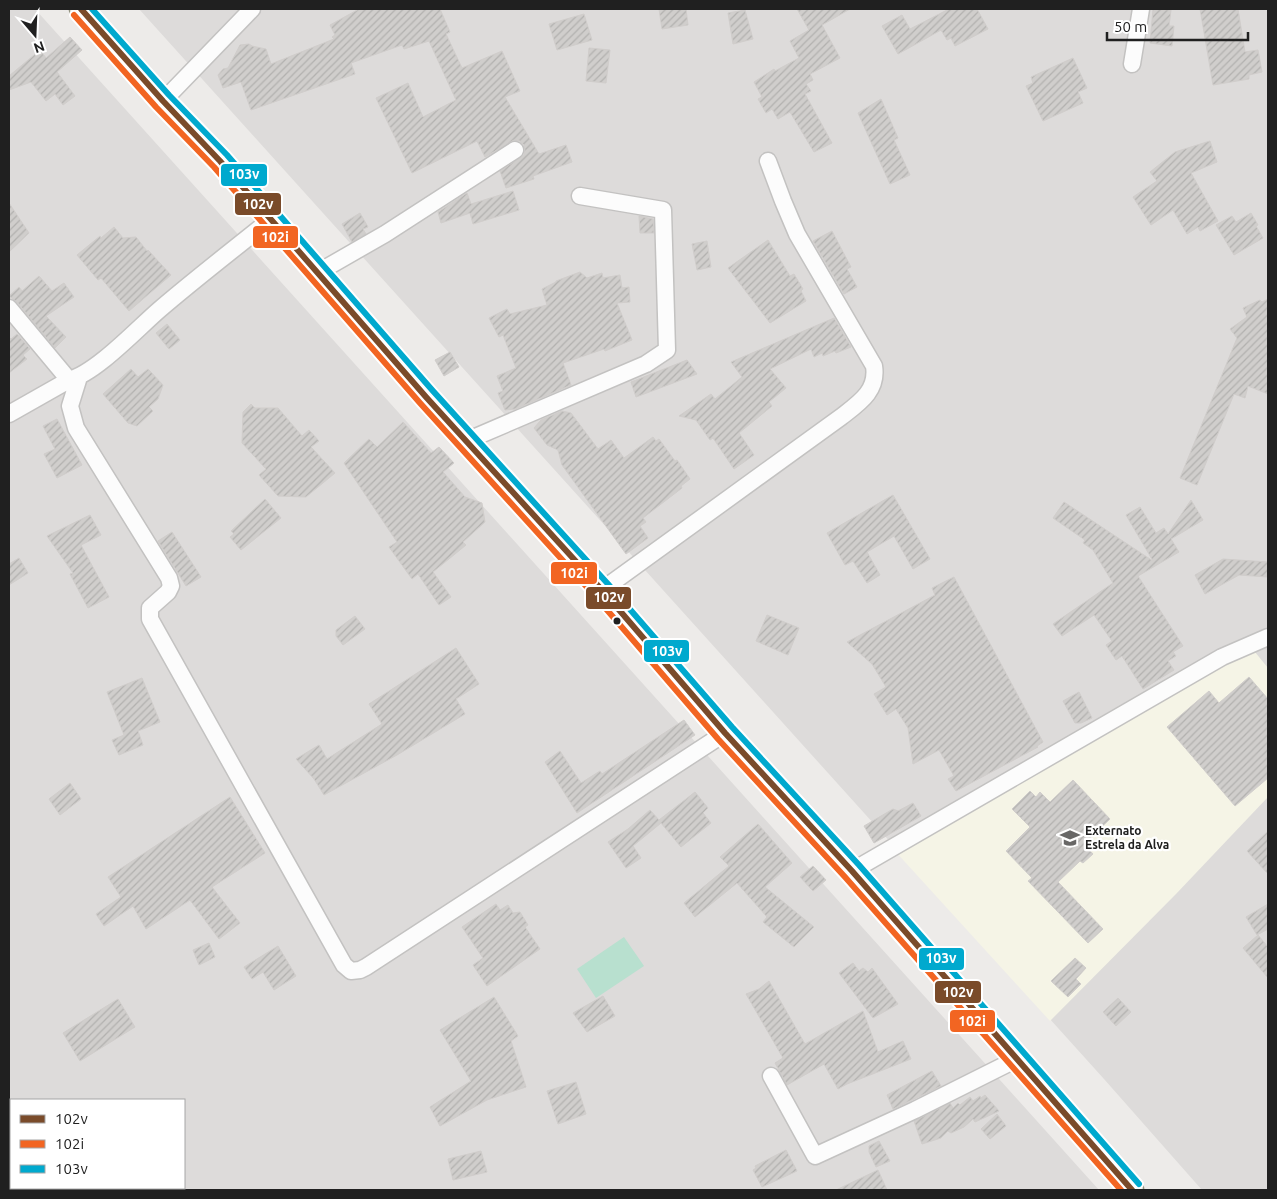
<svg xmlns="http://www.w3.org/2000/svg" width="1277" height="1199" font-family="Ubuntu,sans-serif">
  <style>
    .residential { fill: #dddbda; fill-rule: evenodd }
    .education { fill: #f5f4e6 }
    .pitch { fill: #b8e0cf }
    .building { fill: url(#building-hatch); stroke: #d0cdcb }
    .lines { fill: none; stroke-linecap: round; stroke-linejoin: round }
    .minor-casing { stroke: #c3c2c1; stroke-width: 19 }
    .secondary-casing { stroke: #949582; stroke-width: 25 }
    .minor { stroke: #fcfcfc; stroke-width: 16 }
    .secondary { stroke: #f3f3ec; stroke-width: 22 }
    .bus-1-casing { stroke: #fff; stroke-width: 10 }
    .bus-2-casing { stroke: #fff; stroke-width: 10 }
    .bus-3-casing { stroke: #fff; stroke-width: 10 }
    .bus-1 { stroke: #7a4b2a; stroke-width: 6 }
    .bus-2 { stroke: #f26522; stroke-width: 6 }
    .bus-3 { stroke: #00a9ce; stroke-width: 6 }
    .bus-dot { fill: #202020; stroke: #fff; stroke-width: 2 }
    .labels { text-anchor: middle; stroke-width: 4.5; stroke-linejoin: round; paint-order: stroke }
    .poi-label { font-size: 12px; font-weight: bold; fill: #202020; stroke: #fff; text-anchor: start }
    .line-badge { stroke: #fff; stroke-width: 2 }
    .badge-label { font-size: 14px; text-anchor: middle; font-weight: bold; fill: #fff }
  </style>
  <defs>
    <pattern id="building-hatch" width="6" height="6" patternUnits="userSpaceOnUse" patternTransform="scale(1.25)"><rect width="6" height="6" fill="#d0cecc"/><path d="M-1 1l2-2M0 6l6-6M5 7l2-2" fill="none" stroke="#b2b1af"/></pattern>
  </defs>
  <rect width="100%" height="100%" fill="#edebe9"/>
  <!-- residential -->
  <path class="residential" d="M 9,9 L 35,9 L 1099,1190 L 9,1190 ZM 11,1100 L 184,1100 L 184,1188 L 11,1188 Z
    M 139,9 L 1268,9 L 1268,1190 L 1202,1190 L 1104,1079 Z"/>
  <!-- education -->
  <path class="education" d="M 1243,651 L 1255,652 L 1268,668 L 1268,797 L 1176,894 L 1050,1021 L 895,851 Z"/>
  <!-- pitch -->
  <path class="pitch" d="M 624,937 L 644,966 L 596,998 L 577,969 Z"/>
  <!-- building -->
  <path class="building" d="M 359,9 L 440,9 L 450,32 L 446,34 L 462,68 L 502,51 L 520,91 L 505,97 L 539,154 L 566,145 L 572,162 L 533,176 L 534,179 L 506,188 L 500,171 L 524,155 L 525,150 L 524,145 L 520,141 L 514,140 L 485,157 L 477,141 L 412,173 L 376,98 L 408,83 L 423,117 L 456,100 L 429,41 L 404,49 L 402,45 L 351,63 L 355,74 L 251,110 L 241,82 L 223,88 L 218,75 L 223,69 L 228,68 L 240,45 L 249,44 L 252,46 L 266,49 L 271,64 L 334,39 L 332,37 L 335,35 L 330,25 Z
    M 659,9 L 686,9 L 688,25 L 662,29 Z
    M 797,9 L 850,9 L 822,25 L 840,58 L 810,74 L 813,80 L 806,84 L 811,91 L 805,94 L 832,143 L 814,152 L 790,112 L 778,119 L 772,109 L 766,113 L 758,99 L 762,97 L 754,82 L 774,69 L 775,71 L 799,58 L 790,41 L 809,30 Z
    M 949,9 L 977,9 L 988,29 L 955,46 L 951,38 L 947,40 L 941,30 L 898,54 L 882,26 L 902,15 L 910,29 Z
    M 1153,9 L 1171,10 L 1169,26 L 1174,26 L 1172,46 L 1150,43 Z
    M 1200,9 L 1238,9 L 1245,52 L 1258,50 L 1262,72 L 1249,75 L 1249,79 L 1213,85 Z
    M 745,10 L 753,39 L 733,44 L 728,13 Z
    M 584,14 L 592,40 L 557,50 L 549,24 Z
    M 70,37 L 82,50 L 57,72 L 75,96 L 63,105 L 55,94 L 46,101 L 31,82 L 9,90 L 9,76 L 40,50 L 46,58 Z
    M 589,48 L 610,50 L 606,83 L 586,81 Z
    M 1073,58 L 1087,88 L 1078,92 L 1083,103 L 1043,121 L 1026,86 L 1033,83 L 1031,77 Z
    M 881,99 L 898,138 L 894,140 L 910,175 L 890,184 L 858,113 Z
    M 1210,141 L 1217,162 L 1191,173 L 1218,221 L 1200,231 L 1198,227 L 1187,234 L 1173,210 L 1151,225 L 1133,197 L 1157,181 L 1150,172 L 1175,152 Z
    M 513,191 L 519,210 L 473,224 L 470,213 L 441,223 L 438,212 L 467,193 L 471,204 Z
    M 9,203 L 29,233 L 9,252 Z
    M 360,213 L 368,227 L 363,229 L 366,234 L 352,242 L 342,224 Z
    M 1251,213 L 1258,225 L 1256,226 L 1263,238 L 1234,255 L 1216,225 L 1232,216 L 1236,222 Z
    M 639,216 L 653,219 L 654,233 L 640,233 Z
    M 114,227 L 123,238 L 136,237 L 147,251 L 148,250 L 171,275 L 129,311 L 101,278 L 98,280 L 77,255 L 100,236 L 101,238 Z
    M 832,231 L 851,267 L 847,269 L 857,287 L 844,294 L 813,241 Z
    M 768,240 L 790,276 L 794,274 L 803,289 L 801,291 L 806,301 L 770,323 L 728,268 Z
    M 707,241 L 711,267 L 697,270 L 692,244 Z
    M 580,272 L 587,278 L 602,273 L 603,278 L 620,275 L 622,288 L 629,287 L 630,302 L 617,303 L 632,340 L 605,351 L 604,349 L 563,363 L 571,385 L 515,409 L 505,410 L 498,393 L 503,391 L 497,376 L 516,368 L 503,335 L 499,337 L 489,318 L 507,309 L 510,314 L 547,305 L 542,289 L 556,282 L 556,281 Z
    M 39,276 L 52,291 L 64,283 L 74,297 L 46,316 L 66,337 L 55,348 L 17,302 L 9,296 L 19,287 L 22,291 Z
    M 1268,299 L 1268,394 L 1248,386 L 1245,398 L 1234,394 L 1197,485 L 1180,478 L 1237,338 L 1230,329 L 1247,317 L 1243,308 L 1260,300 L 1262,302 Z
    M 834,318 L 851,347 L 836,353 L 835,351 L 823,356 L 822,353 L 814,357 L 811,349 L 770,369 L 786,388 L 769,402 L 772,406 L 739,433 L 754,455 L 734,469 L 713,438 L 710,440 L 696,420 L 679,416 L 711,394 L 715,399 L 742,377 L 731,362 Z
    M 167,324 L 180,340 L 169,349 L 156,333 Z
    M 17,334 L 30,349 L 23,355 L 27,359 L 9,373 L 9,337 L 11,339 Z
    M 450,352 L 459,367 L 444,376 L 435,360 Z
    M 687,360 L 697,374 L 636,397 L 631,382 Z
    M 131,369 L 138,377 L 148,369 L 163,385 L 158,399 L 149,407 L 153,411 L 137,426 L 128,423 L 103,394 Z
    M 251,404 L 255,408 L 278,408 L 302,436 L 309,430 L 319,441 L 311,447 L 335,473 L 306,497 L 278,496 L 259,475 L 266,469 L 242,443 L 243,412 Z
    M 562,411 L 571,413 L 598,449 L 611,440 L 624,458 L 653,437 L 656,441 L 659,439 L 675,461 L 677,460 L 690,479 L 681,486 L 682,488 L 643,518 L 646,522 L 640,526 L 648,538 L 626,554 L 562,465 L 558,450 L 547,445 L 534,428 L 541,420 Z
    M 57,419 L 82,465 L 57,478 L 44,454 L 55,449 L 43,426 Z
    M 403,422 L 431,453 L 439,447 L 454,463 L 443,472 L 465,497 L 482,503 L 485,522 L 463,542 L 466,545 L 433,572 L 451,597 L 439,605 L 418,574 L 412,579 L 389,547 L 397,542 L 344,463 L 369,439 L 377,447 Z
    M 893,495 L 930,559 L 913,569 L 894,536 L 867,552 L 880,575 L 867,583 L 853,561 L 845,565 L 827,533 Z
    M 265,499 L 281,518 L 241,550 L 230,537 L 234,534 L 231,531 Z
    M 1191,500 L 1203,520 L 1171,539 L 1179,552 L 1138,576 L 1183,646 L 1173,652 L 1176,656 L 1168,661 L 1174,670 L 1143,689 L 1122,656 L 1116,660 L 1106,645 L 1112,641 L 1094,615 L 1062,636 L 1053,624 L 1113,583 L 1093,550 L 1083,543 L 1085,540 L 1053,518 L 1064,502 L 1153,561 L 1126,515 L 1140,507 L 1156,533 L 1164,528 L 1168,534 Z
    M 90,515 L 101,535 L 81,545 L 109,597 L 88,608 L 70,574 L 73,573 L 47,536 Z
    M 172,532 L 201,577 L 186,586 L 158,541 Z
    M 19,558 L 28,573 L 9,585 L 9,564 Z
    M 1223,559 L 1268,562 L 1268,577 L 1239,575 L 1205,594 L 1195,575 Z
    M 954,577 L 1043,742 L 1037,746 L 1038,747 L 956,791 L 948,779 L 954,776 L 939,750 L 913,764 L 908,728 L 896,709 L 887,715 L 874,694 L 886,687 L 872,664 L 847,642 L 935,595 L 932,588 Z
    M 767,615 L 799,628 L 788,655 L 756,641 Z
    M 355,616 L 365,629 L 343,645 L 336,636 L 336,630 Z
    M 456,648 L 479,684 L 456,699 L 465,714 L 397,755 L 324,795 L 314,779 L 296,759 L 319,745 L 327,759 L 382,724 L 369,704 Z
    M 1249,677 L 1268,699 L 1268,778 L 1235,806 L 1167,727 L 1209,691 L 1219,703 Z
    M 142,678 L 160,722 L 138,731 L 143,745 L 119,755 L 112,740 L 124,735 L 107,692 Z
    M 1079,692 L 1092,718 L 1081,723 L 1075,723 L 1063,701 Z
    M 684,720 L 695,735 L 577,813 L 545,762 L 560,751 L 581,783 L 600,771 L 602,774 Z
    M 1073,780 L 1110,819 L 1084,844 L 1093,854 L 1083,863 L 1080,861 L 1058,882 L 1103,929 L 1088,943 L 1028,881 L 1032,878 L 1006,851 L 1030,827 L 1012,809 L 1030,791 L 1036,797 L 1040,792 L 1050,802 Z
    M 70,783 L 81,799 L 60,815 L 49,799 Z
    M 695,792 L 708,808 L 703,813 L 711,823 L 681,847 L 661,823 L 633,846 L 641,858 L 626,868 L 608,842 L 628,829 L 650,810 L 659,820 Z
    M 230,797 L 265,853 L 212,887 L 240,923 L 219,939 L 190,900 L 146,929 L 133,906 L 104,926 L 96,914 L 121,897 L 108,877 Z
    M 913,803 L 921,816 L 874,843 L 864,826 L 893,809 L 898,811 Z
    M 758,824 L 792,863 L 765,887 L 814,927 L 794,947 L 763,922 L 767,917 L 737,883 L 695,917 L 684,903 L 729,866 L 720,857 Z
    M 1268,831 L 1268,874 L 1247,851 Z
    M 813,866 L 826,880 L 813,891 L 800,877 Z
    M 496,904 L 500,910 L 508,905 L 513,913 L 520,912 L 528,925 L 525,927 L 540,949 L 487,986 L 473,965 L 483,958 L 462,927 Z
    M 1268,904 L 1268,929 L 1257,935 L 1246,917 Z
    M 1258,935 L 1268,947 L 1268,978 L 1243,948 Z
    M 209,943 L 215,957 L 199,965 L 193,950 Z
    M 278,946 L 296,976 L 274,990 L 263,972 L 252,979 L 244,967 Z
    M 1075,958 L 1086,968 L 1076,979 L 1081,984 L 1068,997 L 1051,981 Z
    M 853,963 L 859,971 L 863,968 L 868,972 L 872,968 L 898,1004 L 873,1018 L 839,973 Z
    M 769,981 L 805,1044 L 863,1011 L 878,1052 L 903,1041 L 911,1059 L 847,1084 L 838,1089 L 824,1064 L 787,1085 L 775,1063 L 783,1058 L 746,994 L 759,989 Z
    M 603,996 L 615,1016 L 587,1032 L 573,1013 Z
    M 494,997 L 518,1036 L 511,1041 L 526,1087 L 487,1100 L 440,1126 L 430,1107 L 471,1081 L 440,1030 Z
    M 1118,998 L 1131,1012 L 1116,1026 L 1103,1012 Z
    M 118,999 L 135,1027 L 80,1061 L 63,1033 Z
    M 932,1071 L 941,1086 L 893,1109 L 887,1095 Z
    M 576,1082 L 586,1114 L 558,1124 L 547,1091 Z
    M 985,1095 L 999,1111 L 975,1122 L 973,1119 L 964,1127 L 951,1133 L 948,1131 L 941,1138 L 922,1144 L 914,1121 L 950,1103 L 953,1108 L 958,1103 L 960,1105 L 970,1097 L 973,1101 L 980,1096 L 981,1098 Z
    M 997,1114 L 1006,1126 L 990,1139 L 981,1129 Z
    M 879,1141 L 890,1161 L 876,1167 L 869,1152 L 869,1146 Z
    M 786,1150 L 797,1171 L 762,1187 L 753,1170 L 756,1168 L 755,1166 Z
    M 481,1151 L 487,1172 L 453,1180 L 448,1159 Z
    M 878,1170 L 887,1190 L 836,1190 Z"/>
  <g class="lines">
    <defs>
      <path id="minor" d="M 1132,64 L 1141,9
        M 163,101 L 252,9
        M 317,273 L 385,234 L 515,150
        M 9,308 L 69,380
        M 79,377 L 70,406 L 76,428 L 169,578 L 171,586 L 168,592 L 150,608 L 150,619 L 344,965 L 351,971 L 360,970 L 366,967 L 725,733
        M 9,414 L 69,380 C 96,373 137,329 159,310 C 195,279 233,250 270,220
        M 466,441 L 646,364 L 667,350 L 663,210 L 580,196
        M 602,590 L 841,417 C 859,403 878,391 874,366 L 797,234 L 783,201 L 768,161
        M 852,871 L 1222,657 L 1268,637
        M 771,1076 L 815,1156 L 915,1110 L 1017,1059"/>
      <path id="secondary" d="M 81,9 L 163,101 L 220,161 L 426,397 L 602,590 L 725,733 L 852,871 L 1132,1190"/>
    </defs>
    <!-- minor casing -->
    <use href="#minor" class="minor-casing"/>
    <!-- secondary casing -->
    <use href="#secondary" class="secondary-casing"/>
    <!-- minor -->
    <use href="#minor" class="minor"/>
    <!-- secondary -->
    <use href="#secondary" class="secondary"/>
    <defs>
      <path id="bus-1" d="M 81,9 L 163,101 L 220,161 L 426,397 L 602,590 L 725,733 L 852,871 L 1132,1190"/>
      <path id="bus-2" d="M 74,15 L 156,107 L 214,167 L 420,403 L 595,596 L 718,739 L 845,877 L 1121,1190"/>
      <path id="bus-3" d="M 92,9 L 169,95 L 227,155 L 433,391 L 608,584 L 732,727 L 859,865 L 1139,1184"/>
    </defs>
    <!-- bus-1 casing -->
    <use href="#bus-1" class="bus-1-casing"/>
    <!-- bus-2 casing -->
    <use href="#bus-2" class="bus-2-casing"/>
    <!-- bus-3 casing -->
    <use href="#bus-3" class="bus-3-casing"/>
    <!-- bus-1 -->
    <use href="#bus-1" class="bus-1"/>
    <!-- bus-2 -->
    <use href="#bus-2" class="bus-2"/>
    <!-- bus-3 -->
    <use href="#bus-3" class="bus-3"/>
  </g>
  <!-- icons -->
  <defs>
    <symbol id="university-bare" viewBox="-9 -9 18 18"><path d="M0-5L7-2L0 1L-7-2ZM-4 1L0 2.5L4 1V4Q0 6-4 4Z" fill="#686766" stroke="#fff" stroke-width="2.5" paint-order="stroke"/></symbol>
  </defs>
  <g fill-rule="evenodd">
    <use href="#university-bare" x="1056" y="824" width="28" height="28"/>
  </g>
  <!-- markers -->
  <circle class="bus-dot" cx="617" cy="621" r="4.5"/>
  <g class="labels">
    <!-- poi labels -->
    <g class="poi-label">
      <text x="1085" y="835">Externato<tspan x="1085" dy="14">Estrela da Alva</tspan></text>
    </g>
  </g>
  <g class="line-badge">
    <rect x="220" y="163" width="48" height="24" rx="5" fill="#00a9ce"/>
    <rect x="234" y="192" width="48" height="24" rx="5" fill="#7a4b2a"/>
    <rect x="252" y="225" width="47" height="24" rx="5" fill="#f26522"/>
    <rect x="550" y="561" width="48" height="24" rx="5" fill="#f26522"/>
    <rect x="585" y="586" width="47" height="24" rx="5" fill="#7a4b2a"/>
    <rect x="643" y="639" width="47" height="24" rx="5" fill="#00a9ce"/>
    <rect x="918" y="947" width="47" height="24" rx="5" fill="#00a9ce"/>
    <rect x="934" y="980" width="48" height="24" rx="5" fill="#7a4b2a"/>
    <rect x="949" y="1009" width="47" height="24" rx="5" fill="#f26522"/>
  </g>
  <g class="badge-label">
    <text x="244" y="179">103v</text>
    <text x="258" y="209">102v</text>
    <text x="275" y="242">102i</text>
    <text x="574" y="578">102i</text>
    <text x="609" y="602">102v</text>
    <text x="667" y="656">103v</text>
    <text x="941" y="963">103v</text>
    <text x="958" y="997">102v</text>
    <text x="972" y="1026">102i</text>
  </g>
  <!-- border -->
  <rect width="1277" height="1199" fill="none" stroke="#202020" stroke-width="20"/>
  <!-- legend -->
  <rect x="10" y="1099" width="175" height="90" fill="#ffffff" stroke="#a6a6a6"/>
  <rect x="20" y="1115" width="25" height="8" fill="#7a4b2a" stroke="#a6a6a6"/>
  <text x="55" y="1124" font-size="15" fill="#202020">102v</text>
  <rect x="20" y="1140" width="25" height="8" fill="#f26522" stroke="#a6a6a6"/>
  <text x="55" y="1149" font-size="15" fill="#202020">102i</text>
  <rect x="20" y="1165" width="25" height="8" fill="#00a9ce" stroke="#a6a6a6"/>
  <text x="55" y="1174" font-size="15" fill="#202020">103v</text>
  <!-- north arrow -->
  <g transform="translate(35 35) rotate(161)" stroke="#ffffff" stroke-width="4" paint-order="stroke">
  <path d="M0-4L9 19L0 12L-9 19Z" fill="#202020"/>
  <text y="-8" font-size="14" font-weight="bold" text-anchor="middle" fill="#202020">N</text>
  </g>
  <!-- scale -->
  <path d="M1107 32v8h141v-8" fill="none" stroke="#202020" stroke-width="2.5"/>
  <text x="1114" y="32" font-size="15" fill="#202020" stroke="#ffffff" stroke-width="4" paint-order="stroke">50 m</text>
</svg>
